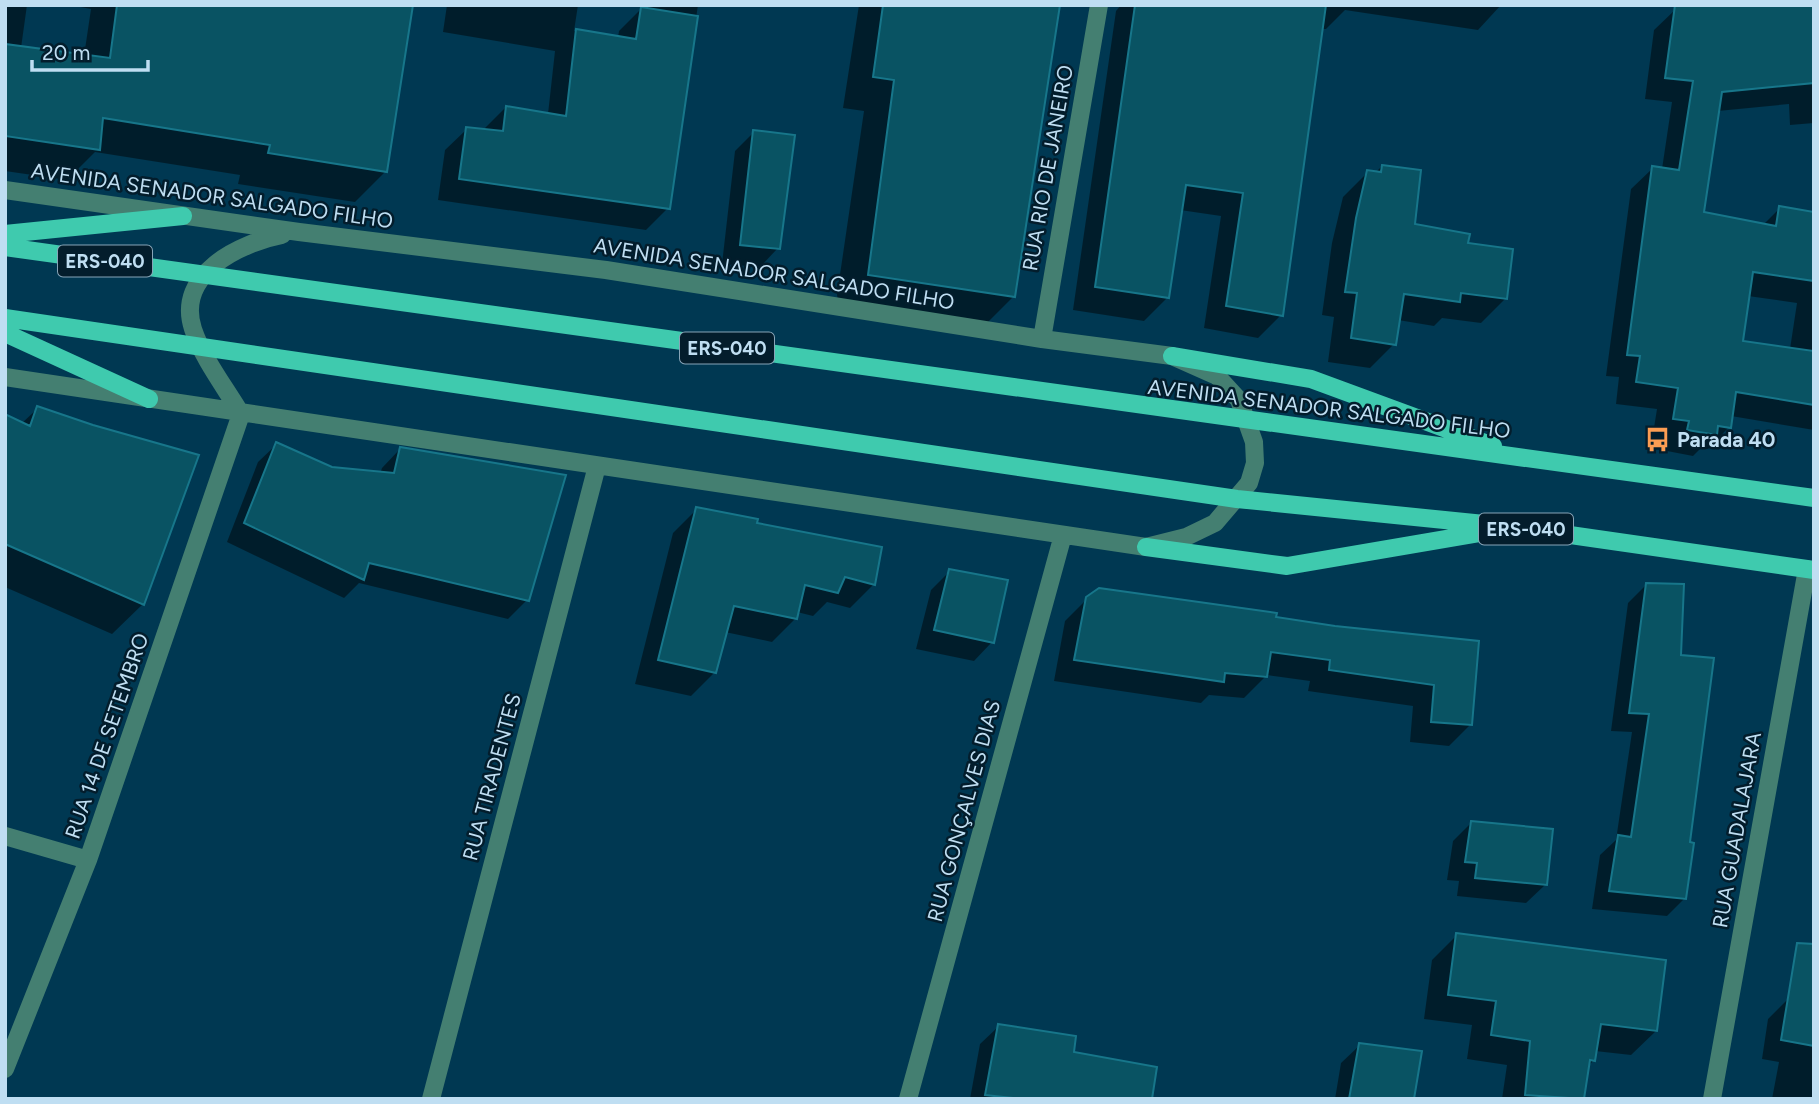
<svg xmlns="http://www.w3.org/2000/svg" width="1819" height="1104" font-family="Figtree,sans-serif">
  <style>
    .shadow { fill: #0007; fill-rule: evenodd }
    .building { fill: #095363; stroke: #17768a; stroke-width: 2 }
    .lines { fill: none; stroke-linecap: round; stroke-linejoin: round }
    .minor { stroke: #447f71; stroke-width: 18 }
    .major { stroke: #3fcaae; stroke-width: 18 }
    .labels { text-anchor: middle; stroke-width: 5; stroke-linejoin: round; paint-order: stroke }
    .shield { fill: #031d2c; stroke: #87a4b7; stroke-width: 2 }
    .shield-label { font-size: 19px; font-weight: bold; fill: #bfdef2 }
    .street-label { font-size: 21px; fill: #bfdef2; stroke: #031d2c }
    .poi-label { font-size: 21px; font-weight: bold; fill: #bfdef2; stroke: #031d2c; text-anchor: start }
  </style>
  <rect width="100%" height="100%" fill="#003852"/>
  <!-- shadow -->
  <path class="shadow" d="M 5,5 L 27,5 L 21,48 L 84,56 L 91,9 L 70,5 L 411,5 L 386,171 L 355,202 L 238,184 L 240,175 L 95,152 L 67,180 L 5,171 Z
    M 447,5 L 578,5 L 574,31 L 618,38 L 619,31 L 641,9 L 645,9 L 645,5 L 698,5 L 668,208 L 646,230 L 438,200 L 445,150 L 467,129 L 484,129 L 506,107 L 548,114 L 555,51 L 443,32 Z
    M 859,5 L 1058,5 L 1014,296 L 983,327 L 839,306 L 837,295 L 864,111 L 843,108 Z
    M 1121,5 L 1501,5 L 1478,30 L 1345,10 L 1326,29 L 1321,29 L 1281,315 L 1258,338 L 1204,328 L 1221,216 L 1180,210 L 1167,298 L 1144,321 L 1073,310 L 1116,11 Z
    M 1814,5 L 1814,123 L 1790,125 L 1789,104 L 1718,111 L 1702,213 L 1763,225 L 1780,208 L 1814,234 L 1814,430 L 1731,416 L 1729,427 L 1708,449 L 1701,448 L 1693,456 L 1667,451 L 1668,442 L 1652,440 L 1657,409 L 1616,404 L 1619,377 L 1606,376 L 1631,189 L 1653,168 L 1662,169 L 1672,102 L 1645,99 L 1654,30 L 1676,9 ZM 1748,296 L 1797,303 L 1790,349 L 1741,342 Z
    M 754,132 L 778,248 L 760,267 L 722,264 L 735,151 Z
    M 1382,166 L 1413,226 L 1466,245 L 1505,299 L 1481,323 L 1442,318 L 1434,326 L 1398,320 L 1394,344 L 1370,368 L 1328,362 L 1334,317 L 1322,315 L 1332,243 L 1343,197 L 1368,172 L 1375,173 Z
    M 38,408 L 143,604 L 112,634 L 5,587 L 5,416 L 21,424 Z
    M 277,444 L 332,469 L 380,474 L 382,468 L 400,449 L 527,600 L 508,619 L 359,583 L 344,598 L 227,542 L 258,462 Z
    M 697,509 L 754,525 L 874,584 L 850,608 L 827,602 L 813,616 L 797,612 L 796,618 L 772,642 L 725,632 L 715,672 L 691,696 L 635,684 L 673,533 Z
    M 950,571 L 992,642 L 974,661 L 916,649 L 931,590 Z
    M 1646,585 L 1679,656 L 1688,844 L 1685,898 L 1667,916 L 1592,909 L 1600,855 L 1616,840 L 1632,732 L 1611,731 L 1628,603 Z
    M 1087,599 L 1477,642 L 1471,724 L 1449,746 L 1410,742 L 1413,706 L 1308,691 L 1310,681 L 1267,675 L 1244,698 L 1209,695 L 1201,703 L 1054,681 L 1065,621 Z
    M 1472,822 L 1545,885 L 1526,903 L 1457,896 L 1459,881 L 1447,880 L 1453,841 Z
    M 1457,935 L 1656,1031 L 1631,1055 L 1595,1051 L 1594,1060 L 1587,1067 L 1582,1099 L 1502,1099 L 1507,1065 L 1467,1059 L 1472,1025 L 1424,1019 L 1432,960 Z
    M 1814,945 L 1814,1099 L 1772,1099 L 1779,1062 L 1762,1059 L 1768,1019 L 1788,999 Z
    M 999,1026 L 1072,1053 L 1150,1099 L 970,1099 L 980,1044 Z
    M 1360,1045 L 1413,1099 L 1335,1099 L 1341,1063 Z"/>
  <!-- building -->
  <path class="building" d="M 117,5 L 413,5 L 387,172 L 268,153 L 270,145 L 103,118 L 100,150 L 5,136 L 5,44 L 110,58 Z
    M 883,5 L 1060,5 L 1015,297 L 868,275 L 894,80 L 873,77 Z
    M 1135,5 L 1326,5 L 1283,316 L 1226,306 L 1243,193 L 1186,185 L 1169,298 L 1095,287 Z
    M 1675,5 L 1814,5 L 1814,83 L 1722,92 L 1704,212 L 1776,226 L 1779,206 L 1814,212 L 1814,281 L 1753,272 L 1743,341 L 1814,351 L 1814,405 L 1736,392 L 1731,428 L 1718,426 L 1717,435 L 1687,430 L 1689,421 L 1673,419 L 1678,388 L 1636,382 L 1640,356 L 1627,355 L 1652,166 L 1679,170 L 1693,81 L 1665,78 Z
    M 641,7 L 698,16 L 670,209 L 459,179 L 466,127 L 503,131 L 506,106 L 566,116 L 576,29 L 636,39 Z
    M 753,130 L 795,135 L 780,249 L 740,245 Z
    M 1382,165 L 1421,170 L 1415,224 L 1470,234 L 1468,243 L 1513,249 L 1507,299 L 1461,293 L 1460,302 L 1404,294 L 1396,345 L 1351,338 L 1357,293 L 1345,292 L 1356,218 L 1367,170 L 1381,172 Z
    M 37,406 L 93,425 L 199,455 L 144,605 L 5,544 L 5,414 L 30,426 Z
    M 276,442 L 332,467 L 394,473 L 400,447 L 566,475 L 529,601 L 369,563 L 364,580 L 244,523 Z
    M 696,507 L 758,519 L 757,523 L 882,547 L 875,585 L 845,577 L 838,593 L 805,585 L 797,619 L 734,606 L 716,673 L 658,660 Z
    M 949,569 L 1008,580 L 994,643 L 934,630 Z
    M 1646,583 L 1684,584 L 1681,655 L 1714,658 L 1690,842 L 1694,843 L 1686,899 L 1609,891 L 1618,835 L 1631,837 L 1649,714 L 1629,713 Z
    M 1099,588 L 1277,613 L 1276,617 L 1335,626 L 1479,641 L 1472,725 L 1431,722 L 1434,685 L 1329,670 L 1330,660 L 1271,652 L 1267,677 L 1225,673 L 1224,682 L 1074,660 L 1086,597 Z
    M 1471,821 L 1553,829 L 1547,885 L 1475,878 L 1477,863 L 1465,862 Z
    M 1456,933 L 1666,960 L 1657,1031 L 1601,1024 L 1595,1061 L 1590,1060 L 1584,1099 L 1525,1095 L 1530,1041 L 1491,1035 L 1496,1001 L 1448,995 Z
    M 1797,943 L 1814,944 L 1814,1046 L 1781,1040 Z
    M 998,1024 L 1076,1036 L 1074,1052 L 1157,1067 L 1152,1099 L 1024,1099 L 985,1095 Z
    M 1359,1043 L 1422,1051 L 1414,1099 L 1349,1099 Z"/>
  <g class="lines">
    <!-- minor -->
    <path class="minor" d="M 5,190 L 299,232 L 606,270 L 1042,339 L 1172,356 L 1217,376 L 1239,400 L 1254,442 L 1255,463 L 1249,483 L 1215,523 L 1186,537 L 1146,547 L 5,377
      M 1042,339 L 1099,5
      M 241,414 C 225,387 203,359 193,329 C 175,274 240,243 282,235
      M 5,836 L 88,860
      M 5,1069 L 88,860 L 241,414
      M 431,1099 L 597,466
      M 908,1099 L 1063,535
      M 1712,1099 L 1807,569"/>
    <!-- major -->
    <path class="major" d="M 5,234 L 183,216
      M 5,247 L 1814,498
      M 5,318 L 1237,499 L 1514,527 L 1814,570
      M 5,333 L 149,399
      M 1172,356 L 1311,379 L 1493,446
      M 1146,547 L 1287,566 L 1492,531"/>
  </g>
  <!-- icons -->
  <defs>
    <symbol id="bus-bare" viewBox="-9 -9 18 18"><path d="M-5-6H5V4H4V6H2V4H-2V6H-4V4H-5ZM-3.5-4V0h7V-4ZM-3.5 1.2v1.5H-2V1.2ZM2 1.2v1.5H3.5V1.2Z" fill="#fc9d53" stroke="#031d2c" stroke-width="2.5" paint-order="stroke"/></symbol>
  </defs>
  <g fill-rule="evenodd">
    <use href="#bus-bare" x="1640" y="422" width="35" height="35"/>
  </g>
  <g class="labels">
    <!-- shield labels -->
    <g class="shield">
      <rect x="58" y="245.5" width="94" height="31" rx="5"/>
      <rect x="680" y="332.5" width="94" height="31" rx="5"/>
      <rect x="1479" y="513.5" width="94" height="31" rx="5"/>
    </g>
    <g class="shield-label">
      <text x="105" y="268">ERS-040</text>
      <text x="727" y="355">ERS-040</text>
      <text x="1526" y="536">ERS-040</text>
    </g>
    <!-- street labels -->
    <g class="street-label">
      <text transform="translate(1048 168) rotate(-80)" y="7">RUA RIO DE JANEIRO</text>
      <text transform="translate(212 196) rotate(8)" y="7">AVENIDA SENADOR SALGADO FILHO</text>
      <text transform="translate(774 274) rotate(9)" y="7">AVENIDA SENADOR SALGADO FILHO</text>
      <text transform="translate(1329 409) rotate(7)" y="7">AVENIDA SENADOR SALGADO FILHO</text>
      <text transform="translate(107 736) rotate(-71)" y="7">RUA 14 DE SETEMBRO</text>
      <text transform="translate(492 777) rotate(-75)" y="7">RUA TIRADENTES</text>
      <text transform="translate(964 811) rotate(-75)" y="7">RUA GONÇALVES DIAS</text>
      <text transform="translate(1737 830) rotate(-80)" y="7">RUA GUADALAJARA</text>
    </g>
    <!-- poi labels -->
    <g class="poi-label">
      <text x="1677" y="447">Parada 40</text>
    </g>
  </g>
  <!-- border -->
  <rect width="1819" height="1104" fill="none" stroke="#bfdef2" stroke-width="14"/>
  <!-- scale -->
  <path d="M32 60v10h116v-10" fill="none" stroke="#bfdef2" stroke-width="3.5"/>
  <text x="42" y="60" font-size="21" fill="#bfdef2" stroke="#031d2c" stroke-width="5" paint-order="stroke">20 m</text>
</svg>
